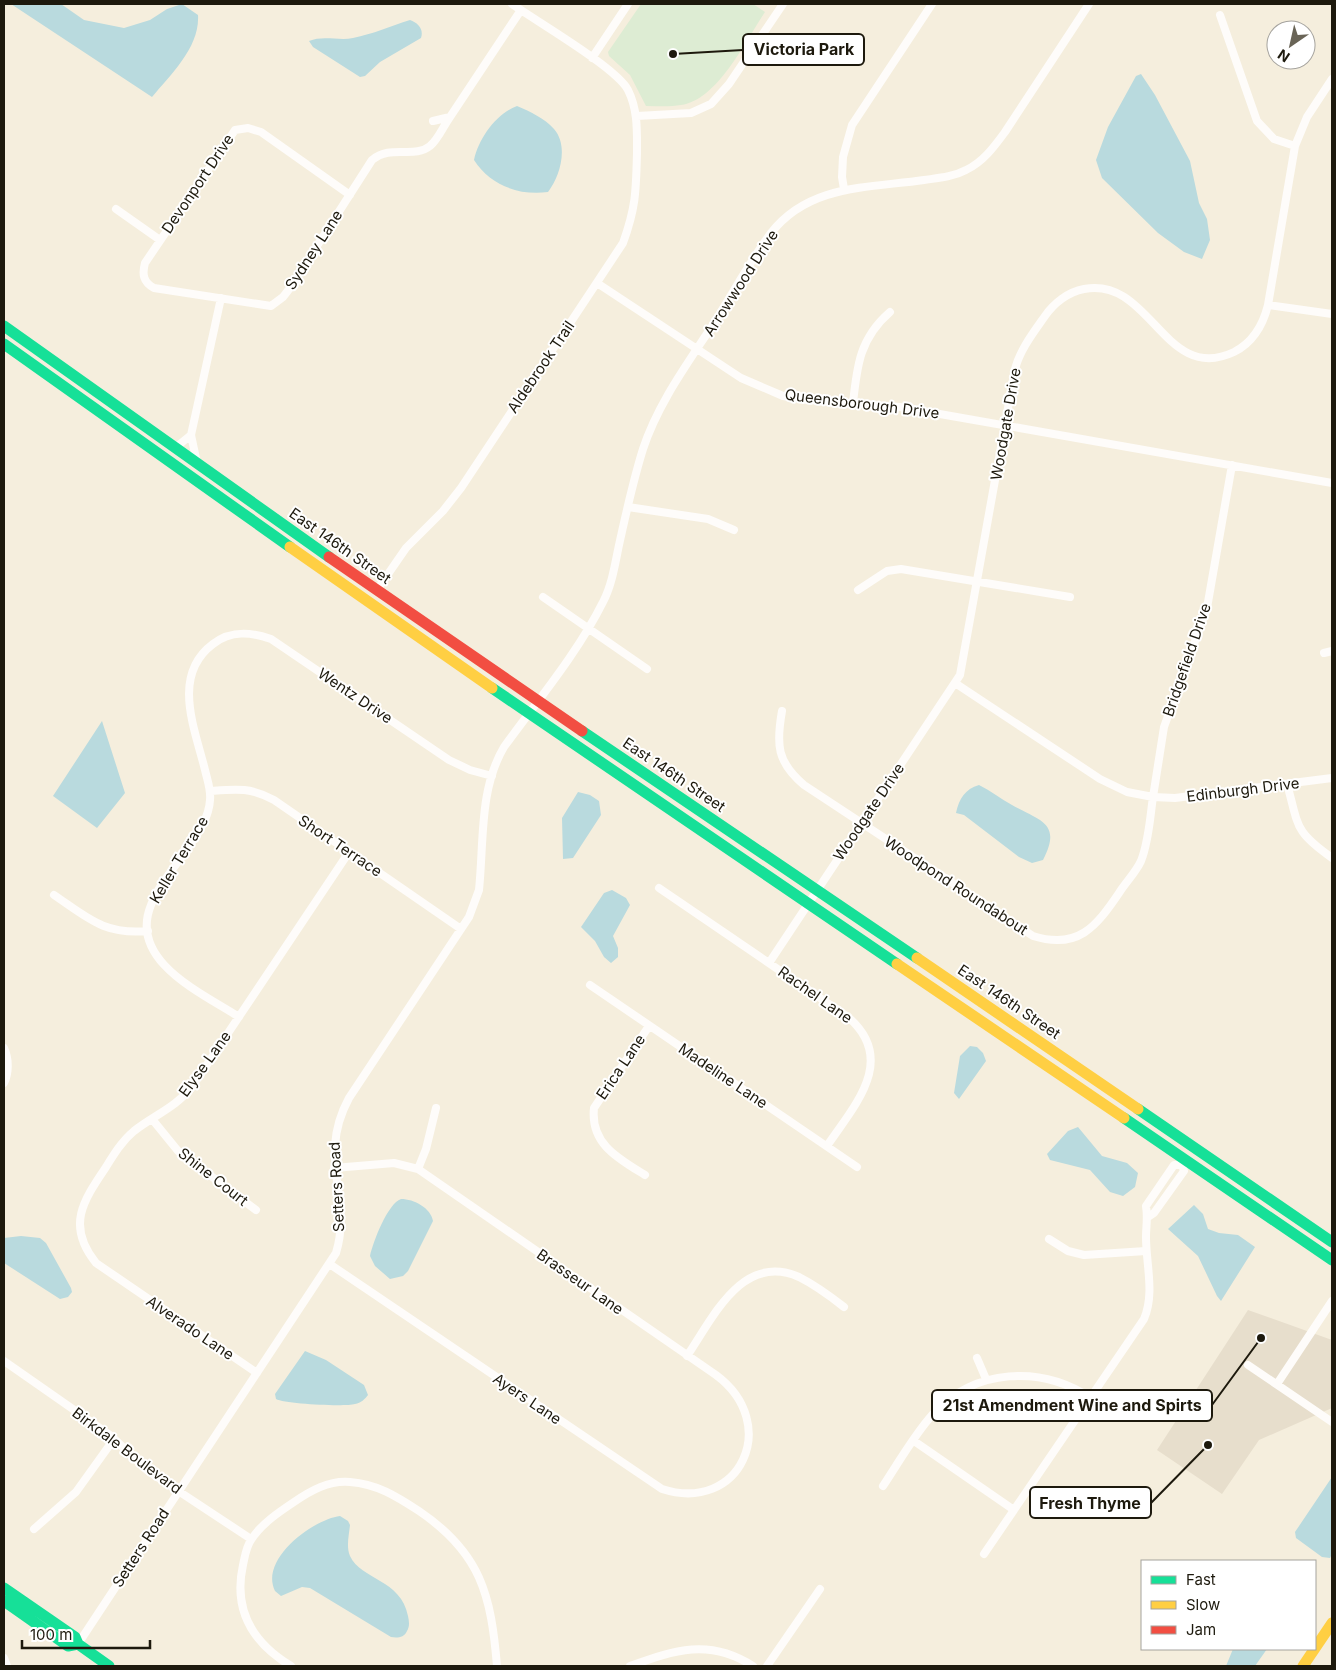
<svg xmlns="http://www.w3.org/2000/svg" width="1336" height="1670" font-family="Inter,sans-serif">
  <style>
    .commercial { fill: #e7decc }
    .green { fill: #ddecd3 }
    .water { fill: #b9dade }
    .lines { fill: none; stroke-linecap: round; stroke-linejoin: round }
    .street { stroke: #fefcfa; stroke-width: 8 }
    .fast { stroke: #16e098; stroke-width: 11 }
    .slow { stroke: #ffcf43; stroke-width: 11 }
    .jam { stroke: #f24e42; stroke-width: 11 }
    .labels { text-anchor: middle; stroke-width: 4; stroke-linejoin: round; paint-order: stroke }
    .street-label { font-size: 15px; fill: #1d190d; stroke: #fff }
    .leader { fill: none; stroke: #1d190d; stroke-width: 2 }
    .callout-dot { fill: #1d190d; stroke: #fff; stroke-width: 2 }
    .callout { fill: #fff; stroke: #1d190d; stroke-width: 2 }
    .callout-label { font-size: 16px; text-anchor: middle; font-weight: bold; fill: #1d190d }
  </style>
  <rect width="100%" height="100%" fill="#f5eedd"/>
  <!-- commercial -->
  <path class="commercial" d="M 1248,1310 L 1332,1340 L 1332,1408 L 1259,1440 L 1222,1494 L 1157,1450 Z"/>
  <!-- green -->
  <path class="green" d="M 641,4 L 753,4 L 765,12 C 746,40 718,100 681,105 C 670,107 658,106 646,106 L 630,75 L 609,56 L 608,52 Z"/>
  <!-- water -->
  <path class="water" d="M 11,4 L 61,4 L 84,20 L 124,28 L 150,20 L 167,9 L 182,4 L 198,15 C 200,47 171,74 152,97 Z
    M 410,20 C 418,23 424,29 421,38 L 380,62 L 365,76 L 360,77 L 313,47 L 309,41 C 323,35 339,41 353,38 C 373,34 391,26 410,20 Z
    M 1141,74 L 1155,95 L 1190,161 L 1199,203 L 1207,219 L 1210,240 L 1202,259 L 1184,252 L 1158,233 L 1102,178 L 1096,160 L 1108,127 L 1136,76 Z
    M 517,106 C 531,112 544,118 554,129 C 569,146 560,177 548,192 C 519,196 490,185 474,160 C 479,138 496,114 517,106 Z
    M 102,721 L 125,793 L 97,828 L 53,796 Z
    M 979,785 C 991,791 1001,799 1012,805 C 1041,821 1062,823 1043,860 L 1032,863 L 1019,857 L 964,815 L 956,813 C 959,799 965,789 979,785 Z
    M 578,792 L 590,795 L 599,801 L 601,815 L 573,858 L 563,859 L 562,818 Z
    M 612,890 L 626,898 L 630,905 L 613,936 L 618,948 L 618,957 L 611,963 L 604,957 L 595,941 L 581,927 L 604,893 Z
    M 970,1046 L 977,1047 L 983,1053 L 986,1061 L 959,1099 L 954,1093 L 960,1056 Z
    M 1078,1127 L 1102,1156 L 1127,1163 L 1138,1173 L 1135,1187 L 1123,1196 L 1110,1192 L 1090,1170 L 1050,1160 L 1047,1154 L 1068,1131 Z
    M 401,1199 C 414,1199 431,1208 433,1221 L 408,1271 L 403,1276 L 390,1279 L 375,1266 L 370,1256 C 373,1242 388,1203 401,1199 Z
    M 1194,1205 L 1203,1214 L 1208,1229 L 1219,1233 L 1238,1235 L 1255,1247 L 1221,1301 L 1217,1296 L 1198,1256 L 1168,1229 Z
    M 21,1236 L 40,1238 L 46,1243 L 71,1288 L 72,1292 L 68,1297 L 60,1299 L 4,1263 L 4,1238 Z
    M 305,1351 L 326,1360 L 364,1385 L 368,1395 C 365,1399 361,1403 355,1404 C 345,1407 285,1404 276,1399 L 275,1394 Z
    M 1332,1477 L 1332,1554 L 1330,1558 L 1322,1557 L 1296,1538 L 1295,1532 Z
    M 340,1516 L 348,1521 L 350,1525 C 349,1535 346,1547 350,1556 C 361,1580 401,1579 408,1616 C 409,1621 410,1626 407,1631 C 404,1638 397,1638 391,1637 L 310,1588 L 302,1587 L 281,1596 L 275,1591 C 259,1559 314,1519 340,1516 Z
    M 1233,1649 L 1267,1649 L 1255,1666 L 1226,1666 Z"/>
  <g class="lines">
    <!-- street -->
    <path class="street" d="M 1220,15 L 1257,121 L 1274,139 L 1295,146
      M 592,58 L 628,4
      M 637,116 L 691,113 L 711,104 L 729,84 L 783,4
      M 433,121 L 450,117 L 521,10
      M 844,189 L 842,177 L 843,157 L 852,125 L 932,4
      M 350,195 L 261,132 L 248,128 L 235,130 L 145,263 C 142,274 143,282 154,288 L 271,306 L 283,297 L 290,288 L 372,160 C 391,144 414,159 430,146 C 438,140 444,125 450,117
      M 116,209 L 160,240
      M 597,283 L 741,378 L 783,396 L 809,400 L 900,407 L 1332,483
      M 1268,305 L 1332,314
      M 853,403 C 857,365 860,338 890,312
      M 175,448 L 191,435
      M 197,463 L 191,435 L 221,298
      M 1232,465 L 1207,608 L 1164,727 L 1153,797 L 1175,798 L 1332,778
      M 628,507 L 708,519 L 734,530
      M 377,590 L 406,548 L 443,511 L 461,488 L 623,243 C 636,207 636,191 637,153 C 637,131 638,110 628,90 C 617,68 536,21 512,4
      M 858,590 L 887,571 L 901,569 L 1070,597
      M 543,597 L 647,669
      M 1324,653 L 1332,651
      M 782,711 C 776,745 777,762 804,785 L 1033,936 C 1078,950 1096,927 1119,893 C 1126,882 1136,872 1141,861 C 1149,841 1150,817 1153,797 L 1127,792 L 1100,779 L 955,683
      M 1287,784 C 1299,827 1294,831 1332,858
      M 210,791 C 236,789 250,787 274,800 L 461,929
      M 659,888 L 848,1017 C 898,1060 854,1106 827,1146
      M 54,895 C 88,918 104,935 148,931
      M 769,963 L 960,675 L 1015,369 C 1020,350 1033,333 1045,316 C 1054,303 1068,292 1084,289 C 1151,276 1164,385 1234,352 C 1254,342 1263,325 1268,305 L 1295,146 L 1307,117 L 1332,79
      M 590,985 L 857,1167
      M 239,1017 C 202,993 128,961 151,905 C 158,886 174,868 186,851 C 196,836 209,819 210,800 C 211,791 208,782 206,774 C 196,731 170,676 213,644 C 231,630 251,632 271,639 L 449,760 L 470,770 L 492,776
      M 4,1048 C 9,1059 9,1073 4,1083
      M 152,1119 L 178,1151 L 256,1210
      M 418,1169 L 426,1149 L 436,1108
      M 645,1175 C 619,1159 590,1144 594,1108 L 649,1026
      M 1148,1217 L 1154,1213 L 1184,1171 L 1182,1165
      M 1049,1239 L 1068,1251 L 1084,1255 L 1146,1251
      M 331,1265 L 662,1489 C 740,1514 782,1424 716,1375 L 418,1169 L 394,1163 L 334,1168
      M 687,1356 C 713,1318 742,1252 799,1277 C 815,1285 830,1296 844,1307
      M 977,1358 L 986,1379
      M 4,1361 L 110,1435 L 148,1471 L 251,1539
      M 1248,1365 L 1332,1422
      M 257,1373 L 96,1263 C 66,1226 83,1201 106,1167 C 114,1154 122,1141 134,1131 C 153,1116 176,1107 192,1087 L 349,852
      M 1277,1384 L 1332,1301
      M 914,1441 L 1014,1510
      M 883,1486 C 899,1462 914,1435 933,1414 C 975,1368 1041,1365 1091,1398
      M 34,1529 L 76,1492 L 114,1439
      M 984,1554 L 1144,1319 C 1155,1293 1146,1265 1146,1237 C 1146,1226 1148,1218 1146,1206 L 1174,1165 L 1182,1165
      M 78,1644 L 336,1253 C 353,1198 316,1159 349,1098 L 469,917 L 479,890 C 484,842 479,789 504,747 C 538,700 577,654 603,602 C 612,585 615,564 619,545 C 626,513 633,481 643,449 C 658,403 688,363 714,323 C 733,293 750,261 771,233 C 809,184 869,188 924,180 C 938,178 953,177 966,170 C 983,162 994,147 1005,132 L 1089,4
      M 4,1658 L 7,1666
      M 291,1666 C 253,1643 233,1610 243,1565 C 245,1556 246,1547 251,1540 C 261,1524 279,1512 294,1502 C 310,1491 329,1480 350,1482 C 377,1484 396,1496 419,1511 C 481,1553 491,1595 497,1666
      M 630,1666 C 675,1650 709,1638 753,1666
      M 767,1666 L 820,1589"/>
    <!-- fast -->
    <path class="fast" d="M 4,326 L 329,557
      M 4,344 L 290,547
      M 492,688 L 897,964
      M 582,731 L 917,958
      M 1138,1109 L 1332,1242
      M 1124,1118 L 1332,1260
      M 4,1588 L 75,1637 L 78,1644 L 109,1666
      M 4,1601 L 68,1646 L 78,1644"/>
    <!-- slow -->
    <path class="slow" d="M 290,547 L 492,688
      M 917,958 L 1138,1109
      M 897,964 L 1124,1118
      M 1303,1666 L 1332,1623"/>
    <!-- jam -->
    <path class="jam" d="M 329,557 L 582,731"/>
  </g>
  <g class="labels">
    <!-- street labels -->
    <g class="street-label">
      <text transform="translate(198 184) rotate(-56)" y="5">Devonport Drive</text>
      <text transform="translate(314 250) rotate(-57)" y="5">Sydney Lane</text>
      <text transform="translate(741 283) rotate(-57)" y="5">Arrowwood Drive</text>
      <text transform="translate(541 367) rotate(-56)" y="5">Aldebrook Trail</text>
      <text transform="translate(862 404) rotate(7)" y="5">Queensborough Drive</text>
      <text transform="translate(1006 424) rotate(-80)" y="5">Woodgate Drive</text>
      <text transform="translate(340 546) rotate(35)" y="5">East 146th Street</text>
      <text transform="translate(1187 660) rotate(-71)" y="5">Bridgefield Drive</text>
      <text transform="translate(355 696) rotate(34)" y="5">Wentz Drive</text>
      <text transform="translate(674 775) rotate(34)" y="5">East 146th Street</text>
      <text transform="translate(1243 790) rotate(-7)" y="5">Edinburgh Drive</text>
      <text transform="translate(869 812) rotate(-56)" y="5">Woodgate Drive</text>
      <text transform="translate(340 846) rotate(34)" y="5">Short Terrace</text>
      <text transform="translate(179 860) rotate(-59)" y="5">Keller Terrace</text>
      <text transform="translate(956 886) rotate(33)" y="5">Woodpond Roundabout</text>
      <text transform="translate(815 995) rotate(35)" y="5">Rachel Lane</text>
      <text transform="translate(1009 1002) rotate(34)" y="5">East 146th Street</text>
      <text transform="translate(205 1064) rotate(-54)" y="5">Elyse Lane</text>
      <text transform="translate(621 1067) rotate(-56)" y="5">Erica Lane</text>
      <text transform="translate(723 1076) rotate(34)" y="5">Madeline Lane</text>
      <text transform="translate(213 1177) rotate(38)" y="5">Shine Court</text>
      <text transform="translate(337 1187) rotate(-93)" y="5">Setters Road</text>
      <text transform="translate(580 1282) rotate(35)" y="5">Brasseur Lane</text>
      <text transform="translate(190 1328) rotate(34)" y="5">Alverado Lane</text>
      <text transform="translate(527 1399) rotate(34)" y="5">Ayers Lane</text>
      <text transform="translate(127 1451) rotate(37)" y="5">Birkdale Boulevard</text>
      <text transform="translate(141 1548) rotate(-57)" y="5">Setters Road</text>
    </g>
  </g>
  <!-- callouts -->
  <path class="leader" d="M673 54L743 50M1261 1338L1212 1405M1208 1445L1151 1503"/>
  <g class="callout-dot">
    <circle cx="673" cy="54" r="5"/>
    <circle cx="1261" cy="1338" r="5"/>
    <circle cx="1208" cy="1445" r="5"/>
  </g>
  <g class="callout">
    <rect x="743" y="34" width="121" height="31" rx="5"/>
    <rect x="932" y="1390" width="280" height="31" rx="5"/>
    <rect x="1030" y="1487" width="121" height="31" rx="5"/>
  </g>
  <g class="callout-label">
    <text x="804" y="55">Victoria Park</text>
    <text x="1072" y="1411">21st Amendment Wine and Spirts</text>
    <text x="1090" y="1509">Fresh Thyme</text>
  </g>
  <!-- border -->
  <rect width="1336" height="1670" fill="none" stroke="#1d190d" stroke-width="10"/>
  <!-- legend -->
  <rect x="1141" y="1560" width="175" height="90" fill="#ffffff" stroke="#a5a39e"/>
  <rect x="1151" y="1576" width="25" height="8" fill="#16e098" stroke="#a5a39e"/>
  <text x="1186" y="1585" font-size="15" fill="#1d190d">Fast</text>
  <rect x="1151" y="1601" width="25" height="8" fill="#ffcf43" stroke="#a5a39e"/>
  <text x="1186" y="1610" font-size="15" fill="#1d190d">Slow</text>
  <rect x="1151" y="1626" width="25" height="8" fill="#f24e42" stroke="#a5a39e"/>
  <text x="1186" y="1635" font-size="15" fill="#1d190d">Jam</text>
  <!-- north arrow -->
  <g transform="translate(1291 45) rotate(214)"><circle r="24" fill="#ffffff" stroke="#a5a39e"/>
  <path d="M0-4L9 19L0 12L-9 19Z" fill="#696456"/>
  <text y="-8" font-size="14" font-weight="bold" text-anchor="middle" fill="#1d190d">N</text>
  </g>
  <!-- scale -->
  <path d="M22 1640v8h128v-8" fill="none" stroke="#1d190d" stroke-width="2.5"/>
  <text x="30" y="1640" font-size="15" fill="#1d190d" stroke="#ffffff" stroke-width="4" paint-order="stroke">100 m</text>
</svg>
